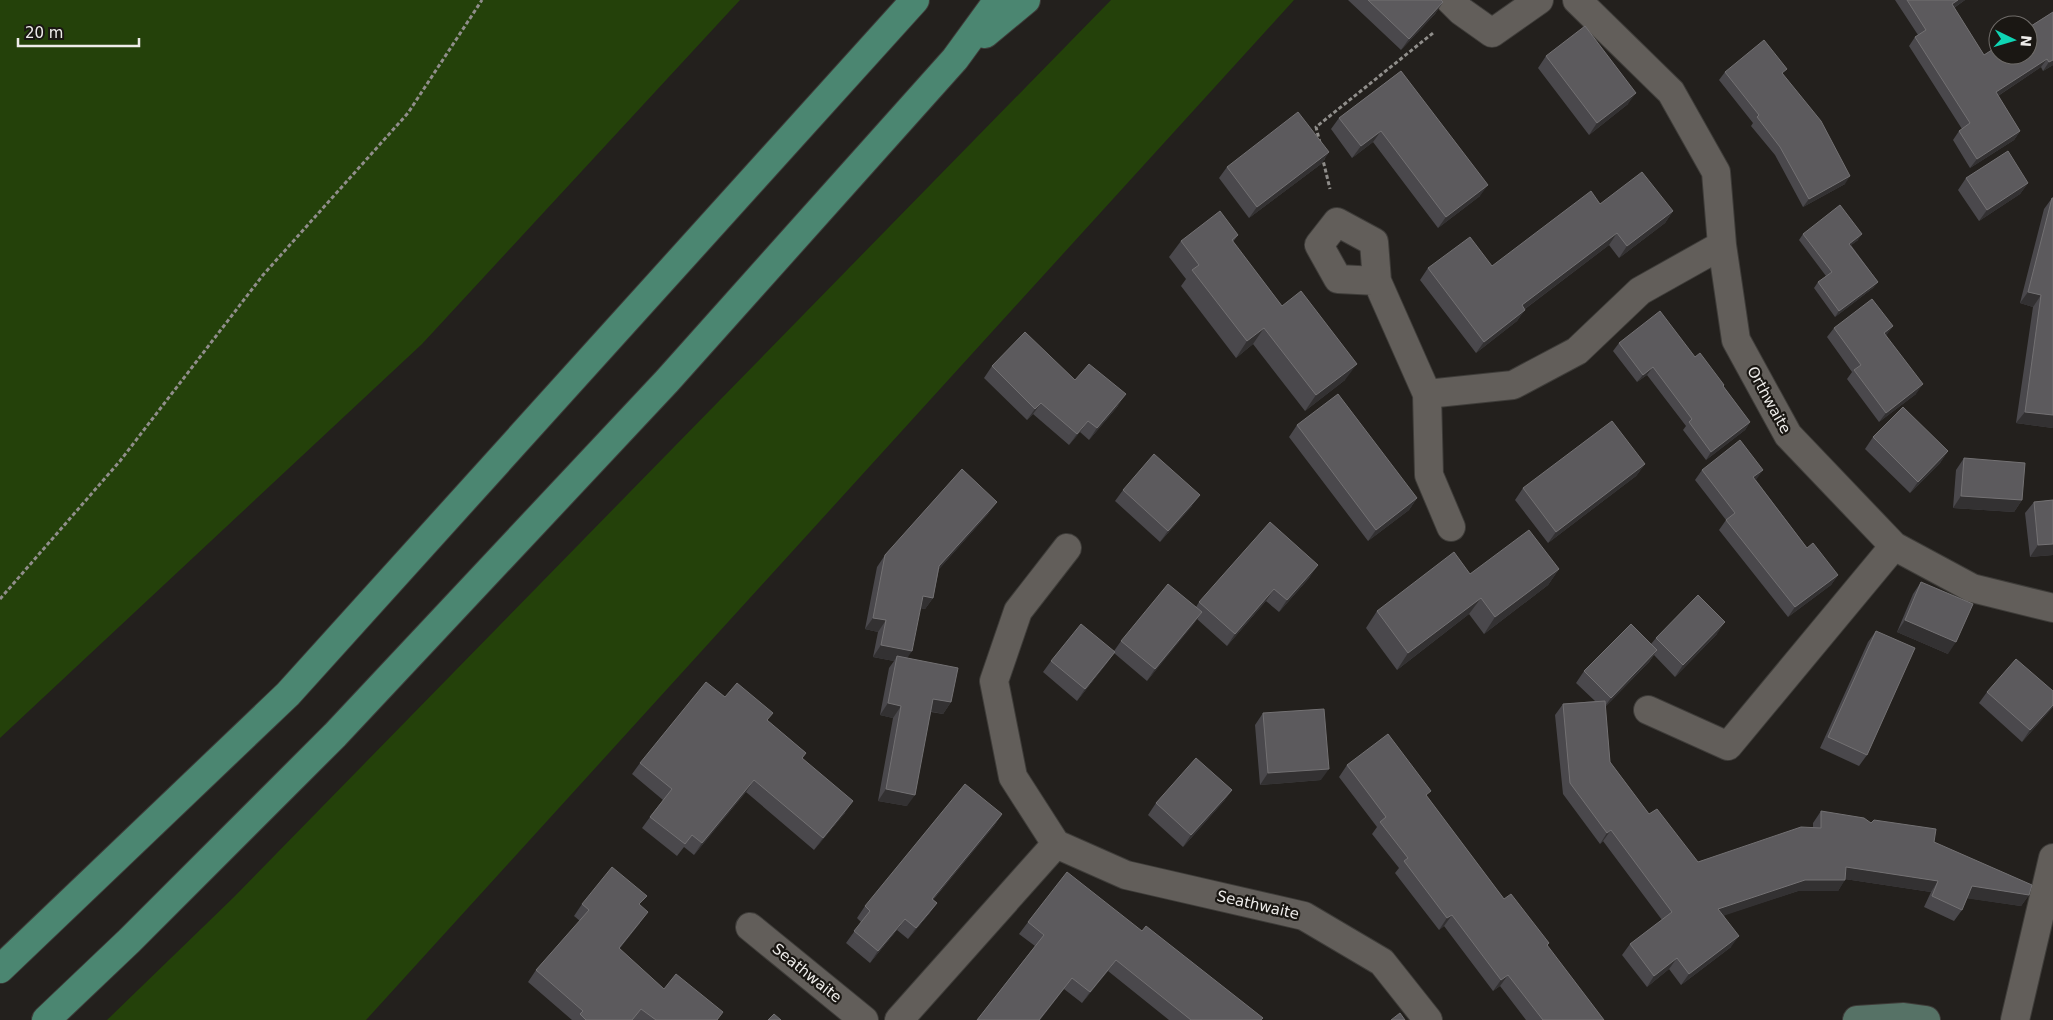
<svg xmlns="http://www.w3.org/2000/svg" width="2053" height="1020" font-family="'DejaVu Sans',sans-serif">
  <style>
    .green { fill: #24410a }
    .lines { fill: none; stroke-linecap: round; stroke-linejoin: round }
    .street-casing { stroke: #3e3c39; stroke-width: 30 }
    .secondary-casing { stroke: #3e3c39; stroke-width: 30 }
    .primary-casing { stroke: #3e3c39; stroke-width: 30 }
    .path { stroke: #908e8b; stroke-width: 3; stroke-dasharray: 4 2.5; stroke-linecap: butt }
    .street { stroke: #625e5a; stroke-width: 28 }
    .secondary { stroke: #567266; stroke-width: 28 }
    .primary { stroke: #4b8671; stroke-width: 28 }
    .wall { fill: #4a484c }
    .shaded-wall { fill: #333132 }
    .building { fill: #5c5a5d; stroke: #737173 }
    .labels { text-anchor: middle; stroke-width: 4.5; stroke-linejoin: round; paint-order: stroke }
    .street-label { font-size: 15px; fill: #eeecea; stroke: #1a1713 }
  </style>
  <rect width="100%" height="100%" fill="#23201d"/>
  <!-- green -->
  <path class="green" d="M 0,0 L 740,0 L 422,344 L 0,738 Z
    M 1111,0 L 1294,0 L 366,1020 L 107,1020 L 234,897 Z"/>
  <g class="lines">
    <defs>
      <path id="street" d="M 1450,0 L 1461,11 L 1492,33 L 1539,0
        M 1577,0 L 1671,92 L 1716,172 L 1722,245 L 1736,340 L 1788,435 L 1894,546 L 1972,588 L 2053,608
        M 1377,281 L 1338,279 L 1319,245 L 1337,222 L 1374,242 L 1377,281 L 1427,394 L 1429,475 L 1451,527
        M 1427,394 L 1513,385 L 1577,351 L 1640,291 L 1722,245
        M 1648,710 L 1728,746 L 1894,546
        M 1056,844 L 1013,777 L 994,681 L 1018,611 L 1067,548
        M 750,927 L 864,1020
        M 899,1020 L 1056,844 L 1126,875 L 1304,916 L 1382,962 L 1428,1020
        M 2015,1020 L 2053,858"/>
      <path id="secondary" d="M 1857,1020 L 1904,1017 L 1926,1020"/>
      <path id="primary" d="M 985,34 L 1026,0
        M 0,969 L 288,694 L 915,0
        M 46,1020 L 129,941 L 335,735 L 667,381 L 955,59 L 998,0"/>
    </defs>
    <!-- street casing -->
    <use href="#street" class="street-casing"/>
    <!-- secondary casing -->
    <use href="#secondary" class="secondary-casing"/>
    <!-- primary casing -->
    <use href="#primary" class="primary-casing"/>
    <!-- path -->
    <path class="path" d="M 1320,143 L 1316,127 L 1433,33
      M 1322,156 L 1330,189
      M 0,599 L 120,461 L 263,275 L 408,113 L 482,0"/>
    <!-- street -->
    <use href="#street" class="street"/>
    <!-- secondary -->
    <use href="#secondary" class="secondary"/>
    <!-- primary -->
    <use href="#primary" class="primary"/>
  </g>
  <!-- wall -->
  <path class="wall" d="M 1348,0 L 1441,0 L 1443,2 L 1435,14 L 1401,50 Z
    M 1895,0 L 1965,0 L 1954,8 L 1984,55 L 2053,12 L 2053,65 L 2043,71 L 2041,67 L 1998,96 L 2020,131 L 2014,140 L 1970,168 L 1953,140 L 1959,131 L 1962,129 L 1909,46 L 1915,37 L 1918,35 Z
    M 1546,56 L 1628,104 L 1589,135 L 1538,68 Z
    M 1401,71 L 1480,196 L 1438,228 L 1373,142 L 1352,158 L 1331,129 L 1339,118 Z
    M 1725,72 L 1783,74 L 1845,184 L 1803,207 L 1775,155 L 1751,126 L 1753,123 L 1719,80 Z
    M 1329,152 L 1321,164 L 1249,218 L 1219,178 L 1227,167 Z
    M 1966,178 L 2028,183 L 2020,194 L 1979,221 L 1958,190 Z
    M 2052,198 L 2053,198 L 2053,428 L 2016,423 L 2033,307 L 2020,303 L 2044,209 Z
    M 1600,204 L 1673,211 L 1665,223 L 1619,258 L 1609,245 L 1525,309 L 1517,321 L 1476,353 L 1420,280 L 1428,268 L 1492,266 Z
    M 1803,234 L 1858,240 L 1851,245 L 1878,282 L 1873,288 L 1835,317 L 1814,288 L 1818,282 L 1826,276 L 1799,240 Z
    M 1238,235 L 1233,242 L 1282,306 L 1345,380 L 1305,411 L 1253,344 L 1236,358 L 1181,286 L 1186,279 L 1169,257 L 1181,241 Z
    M 1893,326 L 1886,335 L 1916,394 L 1879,422 L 1847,379 L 1852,372 L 1827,337 L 1834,328 Z
    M 1619,343 L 1695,357 L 1724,385 L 1723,386 L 1750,422 L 1745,430 L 1706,460 L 1683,430 L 1686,426 L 1647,375 L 1637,382 L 1613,351 Z
    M 992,366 L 1075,380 L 1118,406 L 1089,440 L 1080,432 L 1069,445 L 1033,414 L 1027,420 L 984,378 Z
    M 1297,425 L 1417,498 L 1409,510 L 1368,541 L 1289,437 Z
    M 1873,437 L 1948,451 L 1940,463 L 1910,493 L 1865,449 Z
    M 1964,458 L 2022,500 L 2014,512 L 1953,508 L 1956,470 Z
    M 1645,464 L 1636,476 L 1548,543 L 1515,500 L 1523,488 Z
    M 1702,470 L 1756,480 L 1807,548 L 1838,575 L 1831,585 L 1788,617 L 1719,530 L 1726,520 L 1695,480 Z
    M 1123,490 L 1192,506 L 1160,542 L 1115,501 Z
    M 2053,500 L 2053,555 L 2030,557 L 2025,513 L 2034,502 Z
    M 989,513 L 939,569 L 933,598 L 925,609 L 920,608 L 907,658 L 951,702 L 943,714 L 931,712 L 907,806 L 878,801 L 893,718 L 880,715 L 889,668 L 894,661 L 873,657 L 878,632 L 865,629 L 877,567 L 885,555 Z
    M 1559,569 L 1548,585 L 1484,634 L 1469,614 L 1397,670 L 1366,628 L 1377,611 L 1470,574 Z
    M 1310,577 L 1279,612 L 1266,601 L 1227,646 L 1197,619 L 1147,681 L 1114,653 L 1107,663 L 1077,701 L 1043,672 L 1051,661 L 1114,651 L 1121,641 L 1196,607 L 1199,602 Z
    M 1921,582 L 1948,654 L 1897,632 L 1913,594 Z
    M 1876,631 L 1867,755 L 1859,766 L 1820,748 L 1868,642 Z
    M 1717,634 L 1675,677 L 1654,655 L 1649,662 L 1605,707 L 1610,762 L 1649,814 L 1698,862 L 1813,827 L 1813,823 L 1821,811 L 1871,823 L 1934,842 L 2029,895 L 2021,906 L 1967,898 L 1962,910 L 1954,921 L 1924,907 L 1931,892 L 1845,879 L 1838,891 L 1798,891 L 1724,915 L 1731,947 L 1681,985 L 1669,969 L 1647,987 L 1622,955 L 1630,944 L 1662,920 L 1603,841 L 1600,844 L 1563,794 L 1555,715 L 1563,704 L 1595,701 L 1576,683 L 1584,671 L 1651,644 L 1656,638 Z
    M 2053,691 L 2053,707 L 2022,742 L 1979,703 L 1987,692 Z
    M 725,697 L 767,720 L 806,753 L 802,758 L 845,813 L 814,850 L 746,792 L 694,855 L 684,847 L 677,856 L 642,828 L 650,817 L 663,800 L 632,774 L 640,763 Z
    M 1263,713 L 1321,780 L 1260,785 L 1255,725 Z
    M 1347,765 L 1427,797 L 1504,899 L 1549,943 L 1547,946 L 1604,1020 L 1526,1020 L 1500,986 L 1493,991 L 1444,926 L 1439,930 L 1395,873 L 1399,868 L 1372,834 L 1377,827 L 1339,777 Z
    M 1232,790 L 1224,801 L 1183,847 L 1148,815 L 1156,803 Z
    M 1002,814 L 994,826 L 933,900 L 937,903 L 929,914 L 908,939 L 897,930 L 870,963 L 846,943 L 861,922 L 857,918 L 865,906 Z
    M 582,904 L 640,905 L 640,923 L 619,949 L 664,989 L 718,1020 L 572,1020 L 528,982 L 536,970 L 580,921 L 574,916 Z
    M 1028,922 L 1142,931 L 1261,1020 L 1169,1020 L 1108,971 L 1082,1003 L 1064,989 L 1040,1020 L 977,1020 L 1035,946 L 1019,934 Z"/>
  <!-- shaded-wall -->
  <path class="shaded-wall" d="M 1958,0 L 1965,0 L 1946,13 L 1952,4 Z
    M 1443,2 L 1435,14 L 1401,50 L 1409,39 Z
    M 2047,59 L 2041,67 L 1990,101 L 1996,92 Z
    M 2053,60 L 2053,65 L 2043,71 L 2049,62 Z
    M 1636,93 L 1628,104 L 1589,135 L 1597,123 Z
    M 1381,131 L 1373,142 L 1352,158 L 1361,146 Z
    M 2020,131 L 2014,140 L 1970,168 L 1977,159 Z
    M 1329,152 L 1321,164 L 1249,218 L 1257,207 Z
    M 1850,176 L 1845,184 L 1803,207 L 1809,199 Z
    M 2028,183 L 2020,194 L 1979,221 L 1987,210 Z
    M 1488,185 L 1480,196 L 1438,228 L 1446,217 Z
    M 1673,211 L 1665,223 L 1619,258 L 1627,246 Z
    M 1617,233 L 1609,245 L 1514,317 L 1522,305 Z
    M 1862,234 L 1858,240 L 1845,250 L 1849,244 Z
    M 1878,282 L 1873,288 L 1835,317 L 1839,311 Z
    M 2028,292 L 2041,295 L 2033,307 L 2020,303 Z
    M 1525,310 L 1517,321 L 1476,353 L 1484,342 Z
    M 1893,326 L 1886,336 L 1884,333 Z
    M 1264,328 L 1253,344 L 1236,358 L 1247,341 Z
    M 1357,364 L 1345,380 L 1305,411 L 1316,395 Z
    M 1653,367 L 1647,375 L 1637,382 L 1643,375 Z
    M 1923,384 L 1916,394 L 1879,422 L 1886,413 Z
    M 1126,394 L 1118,406 L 1089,440 L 1097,428 Z
    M 1041,403 L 1033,414 L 1027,420 L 1035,409 Z
    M 2025,412 L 2053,415 L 2053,428 L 2016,423 Z
    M 1088,421 L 1080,432 L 1069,445 L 1077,434 Z
    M 1750,422 L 1745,430 L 1706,460 L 1711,452 Z
    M 1948,451 L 1940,463 L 1910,493 L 1918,482 Z
    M 1645,464 L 1636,476 L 1548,543 L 1556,532 Z
    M 1763,470 L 1756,480 L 1753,477 Z
    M 1200,495 L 1192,506 L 1160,542 L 1168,531 Z
    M 1961,496 L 2022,500 L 2014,512 L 1953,508 Z
    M 1417,498 L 1409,510 L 1368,541 L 1376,530 Z
    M 997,502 L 989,513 L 931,578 L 939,566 Z
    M 2053,544 L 2053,555 L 2030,557 L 2038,545 Z
    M 1318,565 L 1310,577 L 1279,612 L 1287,600 Z
    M 1559,569 L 1548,585 L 1484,634 L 1495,617 Z
    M 1838,575 L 1831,585 L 1788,617 L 1795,607 Z
    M 1274,589 L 1266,601 L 1227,646 L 1235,634 Z
    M 923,596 L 933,598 L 925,609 L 915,607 Z
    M 1481,598 L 1469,614 L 1397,670 L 1408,653 Z
    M 1202,612 L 1194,624 L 1147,681 L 1155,669 Z
    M 873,618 L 886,620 L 878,632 L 865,629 Z
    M 1905,620 L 1956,642 L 1948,654 L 1897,632 Z
    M 1725,622 L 1717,634 L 1675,677 L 1683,665 Z
    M 881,645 L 912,651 L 904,663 L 897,656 L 894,661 L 873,657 Z
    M 1657,650 L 1649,662 L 1603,709 L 1611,698 Z
    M 1115,652 L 1107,663 L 1077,701 L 1085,689 Z
    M 933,699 L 951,702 L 943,714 L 925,710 Z
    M 888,703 L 901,706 L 893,718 L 880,715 Z
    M 2053,705 L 2053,707 L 2022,742 L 2030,730 Z
    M 1329,769 L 1321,780 L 1260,785 L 1268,773 Z
    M 754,780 L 746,792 L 694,855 L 702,843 Z
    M 886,789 L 915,795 L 907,806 L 878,801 Z
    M 1232,790 L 1224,801 L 1183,847 L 1191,835 Z
    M 853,801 L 845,813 L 814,850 L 823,838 Z
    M 1002,814 L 994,826 L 924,910 L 932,899 Z
    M 1611,830 L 1603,841 L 1600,844 L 1607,833 Z
    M 1846,867 L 1938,881 L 1931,892 L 1838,878 Z
    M 1805,880 L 1845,880 L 1838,891 L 1798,891 L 1711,920 L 1718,909 Z
    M 1972,886 L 2029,895 L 2021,906 L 1964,898 Z
    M 937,903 L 929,914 L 908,939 L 916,928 Z
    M 648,912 L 640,923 L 611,960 L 619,948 Z
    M 1452,915 L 1444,926 L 1439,930 L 1447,918 Z
    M 905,919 L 897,930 L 870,963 L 878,951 Z
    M 1739,936 L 1731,947 L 1681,985 L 1689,974 Z
    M 1677,958 L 1669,969 L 1647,987 L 1654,976 Z
    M 1116,960 L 1108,971 L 1082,1003 L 1090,992 Z
    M 1508,975 L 1500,986 L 1493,991 L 1501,980 Z
    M 1072,978 L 1040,1020 L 1039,1020 Z"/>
  <!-- building -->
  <path class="building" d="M 1368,0 L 1441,0 L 1443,2 L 1409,39 Z
    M 1907,0 L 1958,0 L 1952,4 L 1984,55 L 1998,46 L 1998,55 L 2028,55 L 2028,28 L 2053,12 L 2053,60 L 2049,62 L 2047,59 L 1996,92 L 2020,131 L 1977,159 L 1959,131 L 1970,123 L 1915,37 L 1926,30 Z
    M 1585,26 L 1636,93 L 1597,123 L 1546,56 Z
    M 1764,40 L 1787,69 L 1782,73 L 1821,121 L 1850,176 L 1809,199 L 1780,147 L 1757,117 L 1759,115 L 1725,72 Z
    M 1401,71 L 1488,185 L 1446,217 L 1381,131 L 1361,146 L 1339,118 Z
    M 1298,112 L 1329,152 L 1257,207 L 1227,167 Z
    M 2008,151 L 2028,183 L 1987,210 L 1966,178 Z
    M 1642,172 L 1673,211 L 1627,246 L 1617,233 L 1522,305 L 1525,310 L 1484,342 L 1428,268 L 1470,237 L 1492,266 L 1591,191 L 1600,204 Z
    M 2052,198 L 2053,198 L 2053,415 L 2025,412 L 2041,295 L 2028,292 Z
    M 1840,205 L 1862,234 L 1849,244 L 1878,282 L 1839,311 L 1818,282 L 1832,272 L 1803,234 Z
    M 1220,211 L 1238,235 L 1232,240 L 1282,306 L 1301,291 L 1357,364 L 1316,395 L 1264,328 L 1247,341 L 1192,270 L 1199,265 L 1181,241 Z
    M 1872,299 L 1893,326 L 1884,333 L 1923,384 L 1886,413 L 1854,370 L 1861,365 L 1834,328 Z
    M 1660,311 L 1695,357 L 1700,353 L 1724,385 L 1723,386 L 1750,422 L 1711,452 L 1689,422 L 1692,419 L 1653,367 L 1643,375 L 1619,343 Z
    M 1025,332 L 1075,380 L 1089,364 L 1126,394 L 1097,428 L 1088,421 L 1077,434 L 1041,403 L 1035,409 L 992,366 Z
    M 1338,394 L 1417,498 L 1376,530 L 1297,425 Z
    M 1903,407 L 1948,451 L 1918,482 L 1873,437 Z
    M 1612,421 L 1645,464 L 1556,532 L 1523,488 Z
    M 1740,440 L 1763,470 L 1753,477 L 1807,548 L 1813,543 L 1838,575 L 1795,607 L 1726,520 L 1735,513 L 1702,470 Z
    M 1154,454 L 1200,495 L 1168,531 L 1123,490 Z
    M 1964,458 L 2025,463 L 2022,500 L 1961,496 Z
    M 962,469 L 997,502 L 939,566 L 933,598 L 923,596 L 912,651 L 881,645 L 886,620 L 873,618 L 885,555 Z
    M 2053,500 L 2053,544 L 2038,545 L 2034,502 Z
    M 1270,522 L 1318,565 L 1287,600 L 1274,589 L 1235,634 L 1199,602 Z
    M 1529,530 L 1559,569 L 1495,617 L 1481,598 L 1408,653 L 1377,611 L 1454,552 L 1470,574 Z
    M 1921,582 L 1973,604 L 1956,642 L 1905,620 Z
    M 1168,584 L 1202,612 L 1155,669 L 1121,641 Z
    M 1698,595 L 1725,622 L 1683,665 L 1656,638 Z
    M 1081,624 L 1115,652 L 1085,689 L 1051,661 Z
    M 1631,624 L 1657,650 L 1611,698 L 1584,671 Z
    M 1876,631 L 1915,648 L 1867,755 L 1828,737 Z
    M 897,656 L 958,668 L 951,702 L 933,699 L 915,795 L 886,789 L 901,706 L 888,703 Z
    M 2016,659 L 2053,691 L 2053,705 L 2030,730 L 1987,692 Z
    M 706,682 L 725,697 L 737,683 L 773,713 L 767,720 L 806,753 L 802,758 L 853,801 L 823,838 L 754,780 L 702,843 L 692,835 L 685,844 L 650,817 L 672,789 L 640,763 Z
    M 1605,701 L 1610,762 L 1649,814 L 1657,809 L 1698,862 L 1801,827 L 1821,828 L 1821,811 L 1864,818 L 1871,823 L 1874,820 L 1936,829 L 1934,842 L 2032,885 L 2029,895 L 1972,886 L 1962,910 L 1932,896 L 1938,881 L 1846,867 L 1845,880 L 1805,880 L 1718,909 L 1739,936 L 1689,974 L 1677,958 L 1654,976 L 1630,944 L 1672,912 L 1611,830 L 1607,833 L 1570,783 L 1563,704 Z
    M 1324,709 L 1329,769 L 1268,773 L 1263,713 Z
    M 1388,734 L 1431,791 L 1426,795 L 1504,899 L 1511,894 L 1549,943 L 1547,945 L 1604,1020 L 1543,1020 L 1508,975 L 1501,980 L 1452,915 L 1447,918 L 1404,861 L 1408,858 L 1380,822 L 1386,817 L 1347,765 Z
    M 1196,758 L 1232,790 L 1191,835 L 1156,803 Z
    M 965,784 L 1002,814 L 932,899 L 937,903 L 916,928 L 905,919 L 878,951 L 854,931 L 870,911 L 865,906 Z
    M 612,867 L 647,896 L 639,904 L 648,912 L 619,948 L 664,989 L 676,974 L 723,1012 L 717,1020 L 656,1020 L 641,1009 L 632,1020 L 586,1020 L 580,1014 L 583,1011 L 536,970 L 589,910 L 582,904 Z
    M 1067,872 L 1142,931 L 1146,926 L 1263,1018 L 1261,1020 L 1191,1020 L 1116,960 L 1090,992 L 1072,978 L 1039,1020 L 977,1020 L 1044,935 L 1028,922 Z
    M 1400,1013 L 1405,1020 L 1391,1020 Z
    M 774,1014 L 781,1020 L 768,1020 Z"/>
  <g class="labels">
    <!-- street labels -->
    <g class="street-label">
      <text transform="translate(1769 400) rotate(61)" y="5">Orthwaite</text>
      <text transform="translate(1258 905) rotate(13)" y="5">Seathwaite</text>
      <text transform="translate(807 973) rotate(39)" y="5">Seathwaite</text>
    </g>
  </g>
  <!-- north arrow -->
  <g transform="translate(2013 40) rotate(95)"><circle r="24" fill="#1a1713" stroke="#6f6c69"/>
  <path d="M0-4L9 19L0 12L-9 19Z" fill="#0fd5b4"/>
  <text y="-8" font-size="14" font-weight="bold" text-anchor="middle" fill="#eeecea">N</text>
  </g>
  <!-- scale -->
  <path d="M18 38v8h121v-8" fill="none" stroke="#eeecea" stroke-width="2.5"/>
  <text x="25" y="38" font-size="15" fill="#eeecea" stroke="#1a1713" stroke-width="4" paint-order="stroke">20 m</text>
</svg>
